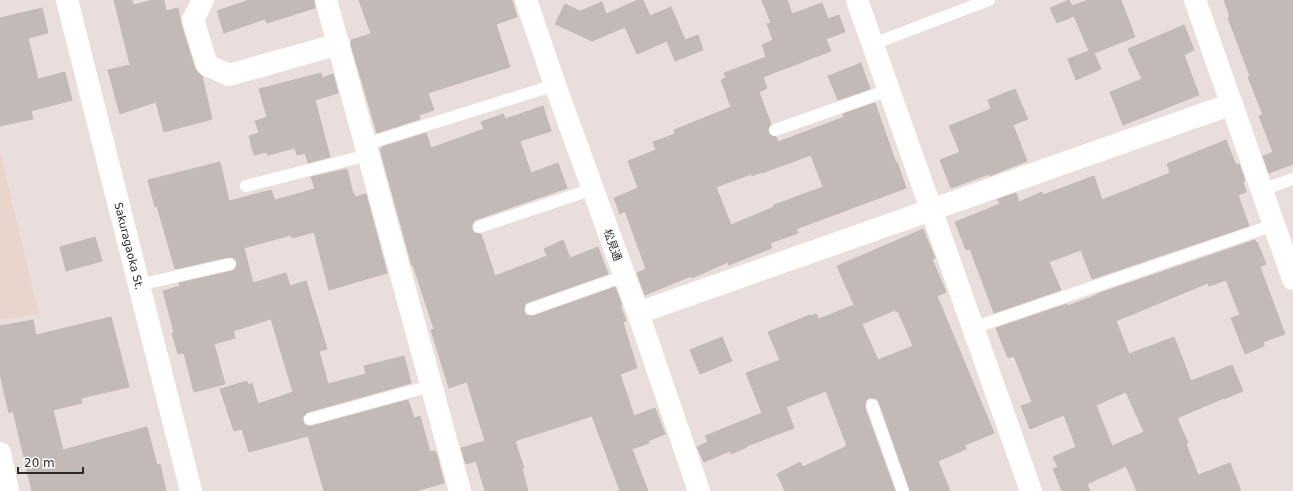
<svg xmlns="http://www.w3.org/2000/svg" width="1293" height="491" font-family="'DejaVu Sans','Noto Sans JP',sans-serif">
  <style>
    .education { fill: #ead5cc }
    .building { fill: #c2bab7; stroke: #c5b9b6; fill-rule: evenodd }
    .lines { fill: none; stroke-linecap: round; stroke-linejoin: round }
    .service { stroke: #fff; stroke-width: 12 }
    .minor { stroke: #fff; stroke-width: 22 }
    .tertiary { stroke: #fff; stroke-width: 22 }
    .labels { text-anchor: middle; stroke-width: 4; stroke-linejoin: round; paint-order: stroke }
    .street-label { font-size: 11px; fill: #292929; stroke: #fff }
  </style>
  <rect width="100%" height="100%" fill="#eadedc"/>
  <!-- education -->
  <path class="education" d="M 0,151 L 39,314 L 0,320 Z"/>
  <!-- building -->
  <path class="building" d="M 114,0 L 132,0 L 133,5 L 153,0 L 164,0 L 166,11 L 178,8 L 181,24 L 190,53 L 195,69 L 202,76 L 212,119 L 164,132 L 156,102 L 120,114 L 108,70 L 130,65 Z
    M 249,0 L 314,0 L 315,8 L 267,23 L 265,19 L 224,33 L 217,11 Z
    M 359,0 L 512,0 L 517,17 L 496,24 L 510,67 L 428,93 L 434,110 L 419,115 L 420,119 L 377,133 L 351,45 L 351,40 L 371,34 Z
    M 638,0 L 643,0 L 650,16 L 671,7 L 685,40 L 698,35 L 703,50 L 675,61 L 667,41 L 637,54 L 625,27 L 592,41 L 555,24 L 565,4 L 580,11 L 602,2 L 606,14 Z
    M 762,0 L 787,0 L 792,14 L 822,3 L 828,19 L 839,15 L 845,32 L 826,39 L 831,51 L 763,77 L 767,88 L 759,92 L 771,124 L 768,129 L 770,135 L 776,137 L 778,142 L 844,117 L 843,114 L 875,103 L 896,163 L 897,162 L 906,188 L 796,229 L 798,233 L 770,243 L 772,248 L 729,265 L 728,262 L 692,278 L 691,276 L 645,295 L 637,273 L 646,269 L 625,211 L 620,214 L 614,198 L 638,188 L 628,161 L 656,150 L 653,142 L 675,134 L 674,130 L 731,107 L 721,80 L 726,78 L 724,73 L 766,57 L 762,45 L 773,40 L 767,24 L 771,23 ZM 811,155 L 823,187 L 774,205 L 774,207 L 731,225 L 716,187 L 751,174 L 752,176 L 762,172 L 762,173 Z
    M 1069,0 L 1072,6 L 1088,0 L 1121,0 L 1135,37 L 1094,53 L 1101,69 L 1076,80 L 1068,59 L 1089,51 L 1074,16 L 1057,23 L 1050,8 Z
    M 1224,0 L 1293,0 L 1293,164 L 1269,173 L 1263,156 L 1273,152 L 1259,116 L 1263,115 L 1248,77 L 1250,76 L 1228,18 L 1230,17 Z
    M 42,8 L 48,33 L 28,38 L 38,79 L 65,72 L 72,100 L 31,111 L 33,119 L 0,126 L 0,18 Z
    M 1184,25 L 1194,50 L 1184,55 L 1199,95 L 1123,125 L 1110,92 L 1142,79 L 1128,49 Z
    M 861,63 L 870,89 L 838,100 L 828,76 Z
    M 321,73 L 322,78 L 333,74 L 338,93 L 315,100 L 330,157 L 308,163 L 305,153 L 297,155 L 295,148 L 268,155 L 267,152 L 254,155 L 249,136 L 259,133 L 255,121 L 267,117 L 259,89 Z
    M 1015,89 L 1028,119 L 1013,125 L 1027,161 L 989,176 L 989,174 L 951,188 L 940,160 L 960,152 L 949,126 L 991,109 L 988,100 Z
    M 543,106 L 551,131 L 520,141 L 531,173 L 558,163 L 567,188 L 475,220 L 472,225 L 472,229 L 474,233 L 481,234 L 495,276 L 547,256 L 544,249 L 563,240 L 570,258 L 598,247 L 608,274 L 529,302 L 525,304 L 524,311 L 526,315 L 533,316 L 615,287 L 622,305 L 620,305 L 626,321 L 623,322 L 637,368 L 620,374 L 634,416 L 655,408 L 665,434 L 648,441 L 649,443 L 632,449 L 648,491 L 620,491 L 592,416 L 515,441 L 524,468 L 522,468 L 528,491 L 485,491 L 476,461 L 466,464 L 461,448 L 485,441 L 467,382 L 449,388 L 431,330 L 434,329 L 413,265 L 412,266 L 380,149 L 382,148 L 382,147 L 426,133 L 431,148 L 484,129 L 481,122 L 503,114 L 505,119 Z
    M 1226,140 L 1236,165 L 1239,164 L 1245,181 L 1243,182 L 1246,192 L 1238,195 L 1249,226 L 1092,279 L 1081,250 L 1049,262 L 1061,290 L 994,313 L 970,249 L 966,250 L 955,222 L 1000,204 L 998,199 L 1016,193 L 1019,202 L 1042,192 L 1043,195 L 1094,176 L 1102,200 L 1170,173 L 1167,164 Z
    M 220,162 L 229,201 L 271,190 L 275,200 L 315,189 L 311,177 L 347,169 L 353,194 L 354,193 L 355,197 L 366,194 L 387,273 L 329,290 L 314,232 L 292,238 L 291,235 L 244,248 L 253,283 L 286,273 L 290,286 L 306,281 L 327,349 L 319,351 L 328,384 L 366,374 L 364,366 L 404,356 L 411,383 L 308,412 L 303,417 L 303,421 L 304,424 L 308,426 L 312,426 L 408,400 L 414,418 L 420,416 L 430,452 L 435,451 L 437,455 L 444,483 L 416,491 L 324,491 L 308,436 L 249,452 L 242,429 L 234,431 L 220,389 L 247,381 L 248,385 L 252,383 L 258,404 L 293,392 L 271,319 L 233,331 L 235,338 L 214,344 L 225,384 L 194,392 L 184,353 L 178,354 L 172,333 L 174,332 L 163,291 L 180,286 L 179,283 L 232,271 L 235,269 L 237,263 L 235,259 L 229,257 L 175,269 L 157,206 L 155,207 L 148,180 Z
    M 923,229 L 935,258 L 932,259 L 946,292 L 937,296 L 994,433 L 965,445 L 966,449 L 938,461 L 950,491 L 910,491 L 879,402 L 877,399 L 873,398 L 869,398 L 866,400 L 865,408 L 895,491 L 785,491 L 777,474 L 800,462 L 803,467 L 847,446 L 826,391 L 786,407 L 794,428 L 747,446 L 747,447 L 731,454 L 730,451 L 704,462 L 697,447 L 708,442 L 705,436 L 762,413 L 746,373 L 780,360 L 768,332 L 810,315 L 810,316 L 816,314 L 819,319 L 854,305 L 837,266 ZM 895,310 L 896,312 L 898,311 L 913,346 L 878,360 L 862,324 Z
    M 95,237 L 102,261 L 66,271 L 60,247 Z
    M 1255,240 L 1256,243 L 1257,242 L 1266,264 L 1260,267 L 1285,334 L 1263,342 L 1264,346 L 1245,354 L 1231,318 L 1240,315 L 1226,280 L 1209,286 L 1208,283 L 1116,321 L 1129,354 L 1174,337 L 1191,381 L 1232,365 L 1243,391 L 1224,399 L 1224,398 L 1177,418 L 1188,443 L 1186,444 L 1198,475 L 1230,463 L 1241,491 L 1137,491 L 1126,466 L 1087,484 L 1090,491 L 1062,491 L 1053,469 L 1058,467 L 1053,457 L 1076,447 L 1064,415 L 1030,429 L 1021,406 L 1032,402 L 1014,356 L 1008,358 L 996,328 L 1067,304 L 1068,306 L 1097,295 L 1097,294 ZM 1126,392 L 1144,432 L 1112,446 L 1096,405 Z
    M 111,317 L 129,387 L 81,398 L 82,403 L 53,410 L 63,450 L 147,427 L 157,465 L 160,464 L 166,491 L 32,491 L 13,411 L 9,413 L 0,374 L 0,326 L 33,320 L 36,335 Z
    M 722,337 L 732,361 L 700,374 L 690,350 Z"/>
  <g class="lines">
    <!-- service -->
    <path class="service" d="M 873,44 L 989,0
      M 775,130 L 889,90
      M 366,144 L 555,85
      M 246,186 L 368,155
      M 1262,190 L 1293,179
      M 479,227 L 593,189
      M 139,285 L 230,264
      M 531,309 L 625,276
      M 973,328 L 1274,225
      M 872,405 L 903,491
      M 310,419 L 431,386"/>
    <!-- minor -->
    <path class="minor" d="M 203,0 L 193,20 L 207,65 L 229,75 L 339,44
      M 326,0 L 460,491
      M 526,0 L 555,85 L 638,313 L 699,491
      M 1195,0 L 1293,279
      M 638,313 L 1232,104
      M 0,453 L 8,491"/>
    <!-- tertiary -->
    <path class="tertiary" d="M 67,0 L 191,491
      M 857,0 L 1031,491"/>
  </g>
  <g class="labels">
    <!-- street labels -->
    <g class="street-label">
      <text transform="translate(613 245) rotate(70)" y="4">松見通</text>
      <text transform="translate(129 246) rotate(76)" y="4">Sakuragaoka St.</text>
    </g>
  </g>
  <!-- scale -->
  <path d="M18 467v6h65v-6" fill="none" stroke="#292929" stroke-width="2"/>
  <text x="24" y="467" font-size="12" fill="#292929" stroke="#ffffff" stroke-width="3" paint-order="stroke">20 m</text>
</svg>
